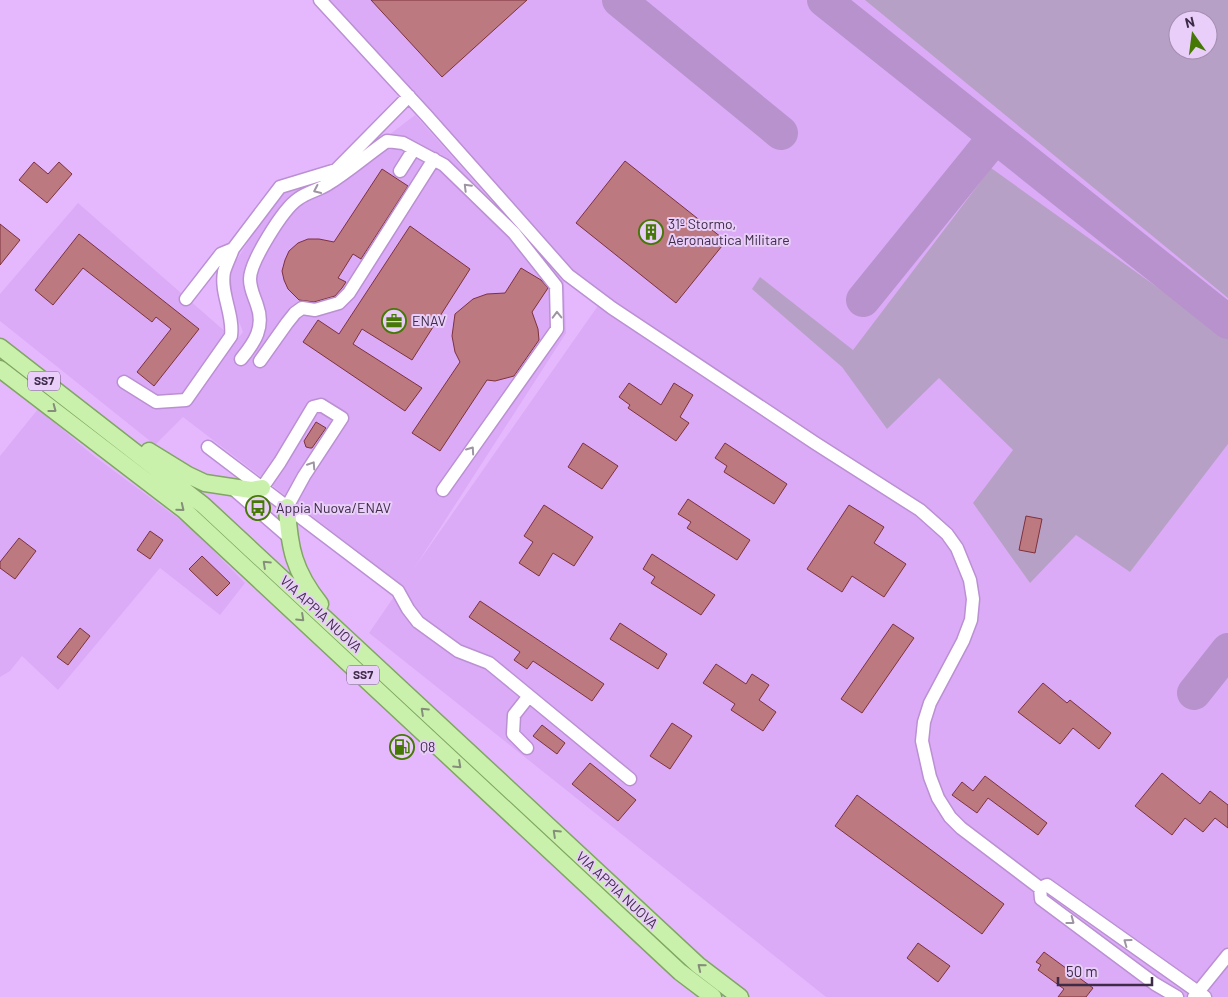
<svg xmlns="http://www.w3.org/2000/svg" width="1228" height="997" font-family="Barlow,sans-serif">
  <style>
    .built { fill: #dbabf7; fill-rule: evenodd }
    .green { fill: #b7a0c5; fill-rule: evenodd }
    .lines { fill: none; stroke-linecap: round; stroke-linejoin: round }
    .taxiway { stroke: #b792cc; stroke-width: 34 }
    .building { fill: #bd7980; stroke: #7d313d }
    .minor-casing { stroke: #bb90d3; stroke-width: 15 }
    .major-casing { stroke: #81a564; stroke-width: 19 }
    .minor { stroke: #fff; stroke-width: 12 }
    .major { stroke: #caf1ac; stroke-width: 16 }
    .oneway { stroke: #9e95a3 }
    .oneway2 { stroke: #848e7a }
    .labels { text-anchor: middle; stroke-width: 4; stroke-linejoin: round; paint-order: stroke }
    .shield { fill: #e8cef8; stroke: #705c7c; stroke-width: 1 }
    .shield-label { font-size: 12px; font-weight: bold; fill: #3d2b47 }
    .poi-label { font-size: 14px; fill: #3d2b47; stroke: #e8cef8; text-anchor: start }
    .street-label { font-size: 14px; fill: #3d2b47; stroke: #e8cef8 }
  </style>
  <rect width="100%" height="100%" fill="#e5b8fe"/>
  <!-- built -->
  <path class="built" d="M 314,0 L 1228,0 L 1228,997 L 826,997 L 369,633 L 402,585 L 183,417 L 155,445 L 0,321 L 0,294 L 78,203 L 236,341 L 243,332 L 229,296 L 229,277 L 236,261 L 275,199 L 288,189 L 333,178 L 415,115 L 564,282 L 566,333 L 415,567 L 602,300 ZM 1178,20 L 1208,20 L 1208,50 L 1178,50 Z
    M 38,409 L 94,456 L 191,528 L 245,583 L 220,615 L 160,568 L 58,690 L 22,656 L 10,671 L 0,677 L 0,456 Z"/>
  <!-- green -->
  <path class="green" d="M 865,0 L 1228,0 L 1228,298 ZM 1178,20 L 1208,20 L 1208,50 L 1178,50 Z
    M 991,168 L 1228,338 L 1228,444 L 1130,572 L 1076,535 L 1030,583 L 973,503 L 1013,450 L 939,378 L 887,429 L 842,367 L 752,289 L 760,277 L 853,350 Z"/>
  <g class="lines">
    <!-- taxiway -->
    <path class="taxiway" d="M 619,0 L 781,133
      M 824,0 L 1228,322
      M 863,300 L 991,142 L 1003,143
      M 1194,693 L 1228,650"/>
  </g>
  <!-- building -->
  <path class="building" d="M 371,0 L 527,0 L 442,77 Z
    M 625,161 L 726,241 L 676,303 L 576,223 Z
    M 34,162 L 48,174 L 59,162 L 72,174 L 47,203 L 19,180 Z
    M 382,169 L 408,186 L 361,259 L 353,254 L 338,278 L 346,282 L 342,288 L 335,296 L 314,302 L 299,300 L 288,289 L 284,280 L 282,271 L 285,260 L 289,251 L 298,243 L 308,239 L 319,239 L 334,242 Z
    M 0,224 L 20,240 L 0,265 Z
    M 410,226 L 470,269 L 412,360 L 362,329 L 353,344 L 422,388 L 405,411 L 303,342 L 318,320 L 339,334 Z
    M 79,234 L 199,329 L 154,386 L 137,372 L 171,329 L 156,317 L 152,322 L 83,268 L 53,305 L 35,290 Z
    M 521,268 L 541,280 L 548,288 L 532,312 L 538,329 L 539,340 L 514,376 L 495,381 L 487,380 L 440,451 L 412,433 L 460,362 L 455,352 L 452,336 L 455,314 L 473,299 L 487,294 L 505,293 Z
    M 629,383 L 661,405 L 674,383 L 693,395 L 680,417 L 689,423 L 676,441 L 628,408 L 630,405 L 619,397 Z
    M 316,422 L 326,428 L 312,448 L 310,448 L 306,447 L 304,441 Z
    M 583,443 L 618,466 L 602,489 L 568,467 Z
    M 725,443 L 787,484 L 774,504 L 724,472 L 727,466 L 715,458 Z
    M 688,499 L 750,540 L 737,560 L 687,528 L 691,522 L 678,514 Z
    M 544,505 L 593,537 L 574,566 L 553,553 L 539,576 L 519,563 L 533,542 L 524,536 Z
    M 849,505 L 884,527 L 874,543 L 906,564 L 884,597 L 852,576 L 842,592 L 807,569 Z
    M 1026,516 L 1042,519 L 1035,553 L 1019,550 Z
    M 150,531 L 163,540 L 150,559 L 137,550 Z
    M 19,538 L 36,551 L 15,579 L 0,568 L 0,562 Z
    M 652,554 L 715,595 L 701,615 L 651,583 L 655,577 L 643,569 Z
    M 202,556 L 230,583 L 217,596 L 189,569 Z
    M 480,601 L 604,684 L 592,701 L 533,661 L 527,669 L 514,660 L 520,652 L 469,617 Z
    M 620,623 L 667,654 L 658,669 L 610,639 Z
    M 893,624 L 914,638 L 862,713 L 841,699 Z
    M 80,628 L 90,636 L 68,665 L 57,657 Z
    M 716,664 L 746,684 L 752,674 L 769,685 L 759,700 L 776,712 L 763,731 L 731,710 L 735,704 L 703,683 Z
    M 1043,683 L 1067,703 L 1070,700 L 1111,733 L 1099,749 L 1073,728 L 1060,744 L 1018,712 Z
    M 672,723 L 692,736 L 670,769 L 650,756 Z
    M 542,725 L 565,743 L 557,754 L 533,736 Z
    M 590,763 L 636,800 L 618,821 L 572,784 Z
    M 1162,773 L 1200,804 L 1210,791 L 1228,805 L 1228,828 L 1215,818 L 1203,832 L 1185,818 L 1172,835 L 1135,806 Z
    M 985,776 L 1047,823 L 1038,835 L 988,798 L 977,813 L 952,795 L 962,782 L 973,791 Z
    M 857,795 L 1004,904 L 982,934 L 835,826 Z
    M 918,943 L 950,966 L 938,982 L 907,958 Z
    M 1044,952 L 1093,988 L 1086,997 L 1058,997 L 1064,989 L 1038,970 L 1041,965 L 1036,962 Z"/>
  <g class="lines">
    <defs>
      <path id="minor" d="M 320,0 L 426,115 L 568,275 L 612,308 L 815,443 L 920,510 L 947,534 L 957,548 L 970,580 L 973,599 L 971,620 L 963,641 L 930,703 L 924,722 L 922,741 L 930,777 L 938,798 L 950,817 L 961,828 L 1040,888 L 1041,899 L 1155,984 L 1177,997
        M 400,171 L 414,149
        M 186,299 L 221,254 L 233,249 L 280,187 L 336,170 L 409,96
        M 241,359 C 255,342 265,327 257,305 C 254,296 250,289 250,279 C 250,262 283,209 298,199 C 307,192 319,190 328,184 C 349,171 367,155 387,141 L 403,143 L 444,165 L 514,233 L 556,286 L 557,329 L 443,490
        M 260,361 L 287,323 L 295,313 L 302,308 L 315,310 L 339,303 L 349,293 L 434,159
        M 124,382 L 156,402 L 186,400 L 231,336 C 234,315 220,293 224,272 C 226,265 230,257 233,249
        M 208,447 L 398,591 L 408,609 L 418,622 L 458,651 L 489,663 L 630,779
        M 231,487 L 290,538
        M 262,488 L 280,462 L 313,407 L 321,405 L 342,418 L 304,476 L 287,507
        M 527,748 L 513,734 L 514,715 L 529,696
        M 1040,888 L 1047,885 L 1205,997
        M 1194,997 L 1228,955"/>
      <path id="major" d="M 0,347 L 203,505 L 698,965 L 740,997
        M 0,369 L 184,510 L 680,972 L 713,997
        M 149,451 L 188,475 L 205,483 L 251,490 L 262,488
        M 287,507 C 289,548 294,571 320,604"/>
    </defs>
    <!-- minor casing -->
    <use href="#minor" class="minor-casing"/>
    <!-- major casing -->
    <use href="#major" class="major-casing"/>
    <!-- minor -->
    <use href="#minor" class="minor"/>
    <!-- major -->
    <use href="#major" class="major"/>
  </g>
  <!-- one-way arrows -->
  <defs><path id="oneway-chevron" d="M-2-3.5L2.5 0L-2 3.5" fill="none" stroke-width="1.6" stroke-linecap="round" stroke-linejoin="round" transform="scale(1.25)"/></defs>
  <g class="oneway">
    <use href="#oneway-chevron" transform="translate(467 187) rotate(-135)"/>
    <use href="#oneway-chevron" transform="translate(317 190) rotate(155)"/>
    <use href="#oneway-chevron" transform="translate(557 315) rotate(-91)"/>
    <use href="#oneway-chevron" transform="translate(471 450) rotate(-55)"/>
    <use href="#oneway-chevron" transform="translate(312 465) rotate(-57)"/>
    <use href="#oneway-chevron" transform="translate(1071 921) rotate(37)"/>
    <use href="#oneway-chevron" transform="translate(1127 942) rotate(-144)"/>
  </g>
  <g class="oneway2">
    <use href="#oneway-chevron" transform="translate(53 409) rotate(37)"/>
    <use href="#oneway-chevron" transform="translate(181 508) rotate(39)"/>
    <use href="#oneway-chevron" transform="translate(266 564) rotate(-137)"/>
    <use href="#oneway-chevron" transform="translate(301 618) rotate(43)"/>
    <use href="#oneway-chevron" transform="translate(424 711) rotate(-137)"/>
    <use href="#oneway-chevron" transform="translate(458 765) rotate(43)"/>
    <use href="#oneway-chevron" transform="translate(556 833) rotate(-137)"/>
    <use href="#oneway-chevron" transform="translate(701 967) rotate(-141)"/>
  </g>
  <!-- icons -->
  <defs>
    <symbol id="building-ring" viewBox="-11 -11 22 22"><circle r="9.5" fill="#e8cef8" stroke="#457804" stroke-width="1.5"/><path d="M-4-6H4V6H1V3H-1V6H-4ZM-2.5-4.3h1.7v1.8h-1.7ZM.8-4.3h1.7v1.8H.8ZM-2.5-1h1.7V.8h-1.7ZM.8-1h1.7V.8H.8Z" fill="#457804"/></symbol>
    <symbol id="office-ring" viewBox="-11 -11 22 22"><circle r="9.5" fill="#e8cef8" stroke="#457804" stroke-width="1.5"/><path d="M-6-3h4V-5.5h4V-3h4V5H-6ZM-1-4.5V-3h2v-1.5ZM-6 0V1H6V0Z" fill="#457804"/></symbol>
    <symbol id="bus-ring" viewBox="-11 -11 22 22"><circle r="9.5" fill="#e8cef8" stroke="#457804" stroke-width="1.5"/><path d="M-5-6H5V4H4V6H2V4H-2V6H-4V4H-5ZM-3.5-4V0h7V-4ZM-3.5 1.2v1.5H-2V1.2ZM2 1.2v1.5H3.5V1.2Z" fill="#457804"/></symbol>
    <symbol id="fuel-ring" viewBox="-11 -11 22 22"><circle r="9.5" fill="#e8cef8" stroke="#457804" stroke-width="1.5"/><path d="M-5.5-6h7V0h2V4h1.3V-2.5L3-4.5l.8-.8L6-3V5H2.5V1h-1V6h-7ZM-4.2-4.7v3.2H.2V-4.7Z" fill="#457804"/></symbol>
  </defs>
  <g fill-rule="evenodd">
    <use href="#building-ring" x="637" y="218" width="28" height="28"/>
    <use href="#office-ring" x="380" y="307" width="28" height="28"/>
    <use href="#bus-ring" x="244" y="494" width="28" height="28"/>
    <use href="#fuel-ring" x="388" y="733" width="28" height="28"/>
  </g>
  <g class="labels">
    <!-- shield labels -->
    <g class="shield">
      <rect x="28" y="371.5" width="32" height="19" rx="4"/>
      <rect x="347" y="665.5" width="32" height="19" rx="4"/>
    </g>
    <g class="shield-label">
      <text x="44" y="385">SS7</text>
      <text x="363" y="679">SS7</text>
    </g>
    <!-- poi labels -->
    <g class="poi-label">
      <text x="668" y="229">31º Stormo,<tspan x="668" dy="16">Aeronautica Militare</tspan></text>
      <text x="412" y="326">ENAV</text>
      <text x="276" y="513">Appia Nuova/ENAV</text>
      <text x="420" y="752">Q8</text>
    </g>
    <!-- street labels -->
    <g class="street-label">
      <text transform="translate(321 614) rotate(43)" y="5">VIA APPIA NUOVA</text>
      <text transform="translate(617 890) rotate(43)" y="5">VIA APPIA NUOVA</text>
    </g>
  </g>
  <!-- north arrow -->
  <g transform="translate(1193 35) rotate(346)"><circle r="24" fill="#e8cef8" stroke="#a48db1"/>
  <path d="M0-4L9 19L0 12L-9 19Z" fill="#457804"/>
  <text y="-8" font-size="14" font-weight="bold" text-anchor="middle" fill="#3d2b47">N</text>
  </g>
  <!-- scale -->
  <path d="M1058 977v8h94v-8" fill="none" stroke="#3d2b47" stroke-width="2.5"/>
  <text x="1066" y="977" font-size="15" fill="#3d2b47" stroke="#e8cef8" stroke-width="4" paint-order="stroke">50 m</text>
</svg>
